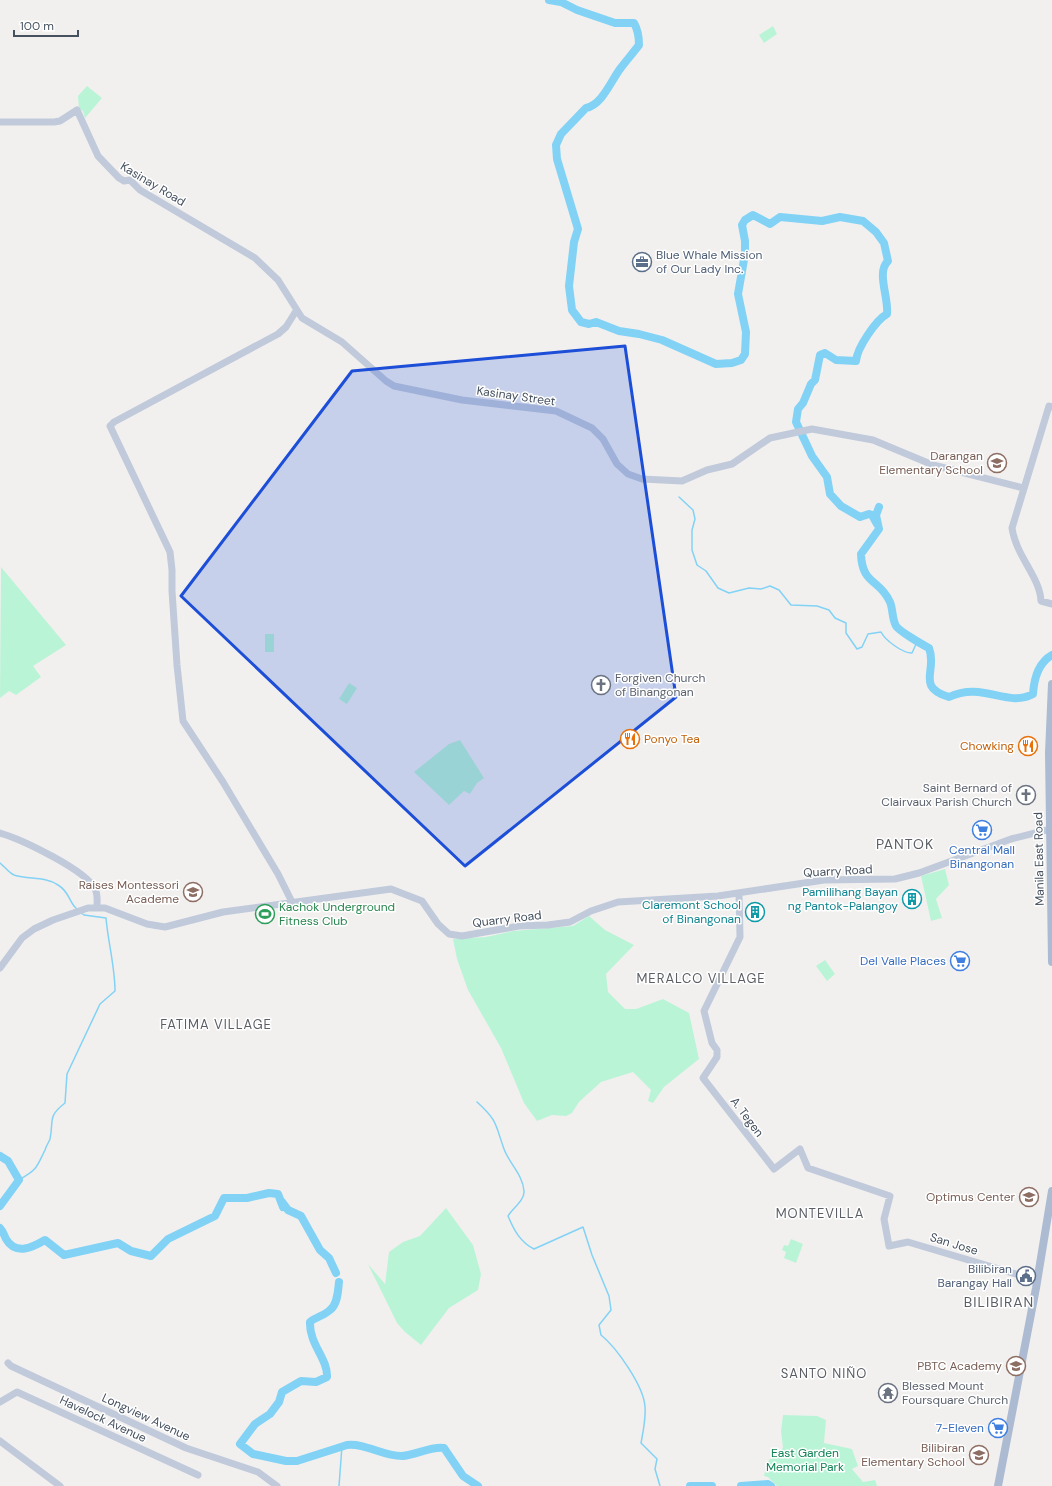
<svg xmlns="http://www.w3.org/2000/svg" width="1052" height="1486" font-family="'DM Sans',sans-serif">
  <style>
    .green { fill: #baf4d6 }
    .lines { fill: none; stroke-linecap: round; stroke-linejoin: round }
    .stream { stroke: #82d2f5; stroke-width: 1.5 }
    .river { stroke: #82d2f5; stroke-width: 8 }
    .secondary-tunnel { stroke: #cfd0d2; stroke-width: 7; stroke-dasharray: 7 3.5; stroke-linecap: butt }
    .secondary { stroke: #c0cada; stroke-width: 7 }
    .primary { stroke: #acbbd1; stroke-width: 8 }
    .marked { fill: #1d4ed8; fill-opacity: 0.2; stroke: #1d4ed8; stroke-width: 3; stroke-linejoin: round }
    .labels { text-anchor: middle; stroke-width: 3; stroke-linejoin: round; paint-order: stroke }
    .street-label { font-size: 12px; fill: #45515f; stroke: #fff }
    .service-label { font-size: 12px; fill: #4e5e75; stroke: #fff; text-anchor: start }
    .education-label { font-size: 12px; fill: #785e54; stroke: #fff; text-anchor: end }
    .worship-label { font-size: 12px; fill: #5b616d; stroke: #fff; text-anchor: start }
    .food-label { font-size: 12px; fill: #c56008; stroke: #fff; text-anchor: start }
    .shop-label { font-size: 12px; fill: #366cbe; stroke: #fff; text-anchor: end }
    .culture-label { font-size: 12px; fill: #0d838f; stroke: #fff; text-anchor: end }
    .leisure-label { font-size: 12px; fill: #27864d; stroke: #fff; text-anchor: start }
    .park-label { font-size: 12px; fill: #0e8354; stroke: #fff }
    .neighbourhood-label { font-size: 13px; letter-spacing: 1px; fill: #5b5f65; stroke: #fff }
    .quarter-label { font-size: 14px; letter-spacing: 1px; fill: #5b5f65; stroke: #fff }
  </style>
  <rect width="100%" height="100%" fill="#f2f0ef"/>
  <!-- green -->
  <path class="green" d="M 773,26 L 777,34 L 764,43 L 759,35 Z
    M 87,86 L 102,98 L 85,118 L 83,111 L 79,109 L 78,96 Z
    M 1,567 L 66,645 L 33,666 L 41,677 L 16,695 L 9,691 L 0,698 Z
    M 265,634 L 274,634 L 274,652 L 265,652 Z
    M 349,683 L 357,688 L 347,704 L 339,699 Z
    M 460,740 L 484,778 L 477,783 L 470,794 L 464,791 L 449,805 L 414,772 L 449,744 Z
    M 945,869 L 949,885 L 936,899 L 942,918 L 931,921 L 921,876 Z
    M 589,916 L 605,930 L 634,945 L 606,974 L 608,992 L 625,1009 L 636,1009 L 663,999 L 689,1013 L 699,1059 L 664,1087 L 653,1103 L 648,1101 L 651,1090 L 633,1072 L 601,1082 L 579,1102 L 572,1113 L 566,1116 L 552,1115 L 537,1121 L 524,1103 L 501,1048 L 468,990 L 457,959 L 453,939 L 486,937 L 513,931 L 573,926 Z
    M 825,960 L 835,974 L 827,981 L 816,966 Z
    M 446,1208 L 473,1245 L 481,1274 L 478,1290 L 449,1308 L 421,1345 L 405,1332 L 397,1323 L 368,1264 L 385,1284 L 389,1252 L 403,1242 L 420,1236 Z
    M 791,1239 L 803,1244 L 796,1263 L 784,1258 L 786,1252 L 782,1250 L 784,1245 L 788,1246 Z
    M 783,1415 L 817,1416 L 826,1420 L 824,1443 L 852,1449 L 858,1466 L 852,1469 L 863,1482 L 875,1480 L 877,1486 L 777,1486 L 768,1477 L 764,1476 L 767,1462 L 783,1448 L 781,1431 Z"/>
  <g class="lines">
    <!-- stream -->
    <path class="stream" d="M 679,497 L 693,510 L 695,519 L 692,530 L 692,550 L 697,565 L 706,571 L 718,588 L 729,593 L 749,588 L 761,589 L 770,586 L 779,590 L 791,605 L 817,606 L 829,610 L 835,618 L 846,623 L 846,633 L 857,649 L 862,647 L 868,634 L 881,632 C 885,640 902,653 912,653 L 917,642
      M 0,863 C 4,866 9,873 14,875 C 29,880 44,876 58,885 C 70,892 69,903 77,909
      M 477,1102 C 498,1121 495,1124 504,1149 C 509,1163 523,1175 524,1191 C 525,1200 512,1209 508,1216 C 514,1230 520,1242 534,1249 L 583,1227 L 592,1255 L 609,1296 L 611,1310 L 599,1325 L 601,1335 C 616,1347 644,1386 645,1407 C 646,1419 643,1432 641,1443 L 657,1459 L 655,1469 L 660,1486
      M 19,1180 C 38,1169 36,1168 45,1150 C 46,1146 49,1142 50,1139 C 54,1120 47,1117 65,1103 L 67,1074 L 100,1004 L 115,991 C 115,967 108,942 106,918 L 84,915 L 81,913
      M 339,1486 L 342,1446"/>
    <!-- river -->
    <path class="river" d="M 549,0 L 561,2 L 577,10 L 615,23 L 634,23 C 638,30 639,36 639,45 C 633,53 626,61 620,69 C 611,81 602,105 586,108 L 561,134 L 556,145 L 557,159 L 578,229 L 574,242 L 569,286 L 572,310 L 581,322 L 589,324 L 596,322 L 619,331 L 639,334 L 662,340 L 716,364 L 732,363 L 741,360 L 745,354 L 746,332 L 738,294 L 745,254 L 745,241 L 742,225 L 745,220 L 753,215 L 770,224 L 780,217 L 822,221 L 840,217 L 863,221 L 876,232 L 884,243 L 888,261 C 876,272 889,298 887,314 C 876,320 857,348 856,361 L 836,360 L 825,353 L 820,355 L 815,380 L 811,384 L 803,403 L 798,409 L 796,422 L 812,456 L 827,477 L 830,494 L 841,506 L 860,517 L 869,514 L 872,515 L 877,524
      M 879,507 L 876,515 L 879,529 L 861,554 C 862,585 880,579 890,602 C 893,609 892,619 896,626 C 899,631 923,645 929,648 C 938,670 915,687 949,697 C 983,681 1007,708 1033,694 C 1034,678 1038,663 1052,655
      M 0,1156 L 8,1161 L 19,1180 L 0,1206
      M 282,1202 L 288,1210 L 301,1216 L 320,1250 L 329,1258 L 336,1273
      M 0,1228 C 3,1231 4,1235 6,1239 C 16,1256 33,1247 45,1240 L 64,1255 L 118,1243 L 131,1251 L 151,1256 L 168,1239 L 215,1216 L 224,1198 L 247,1198 L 269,1193 L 278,1194 L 283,1207 L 282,1202
      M 339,1282 C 338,1290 338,1304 330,1310 C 325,1315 316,1317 310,1322 C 309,1344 328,1359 327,1377 L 316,1382 L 301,1381 L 282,1392 L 279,1402 L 270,1414 L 255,1424 L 240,1444 L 253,1454 L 286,1461 L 297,1461 L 347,1445 C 366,1443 382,1456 402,1456 C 416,1455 431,1446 444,1448 L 463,1476 L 478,1486
      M 690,1486 L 712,1486
      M 741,1486 L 768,1484 L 771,1486"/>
    <!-- secondary-tunnel -->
    <path class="secondary-tunnel" d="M 1019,1275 L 1037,1280"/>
    <!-- secondary -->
    <path class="secondary" d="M 0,122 L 54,122 L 60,121 L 77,110 L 98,156 L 119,178 L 124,181 L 130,180 L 140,190 L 255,258 L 278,280 L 302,318 L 342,342 L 386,381 L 394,386 L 462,400 L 556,411 L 592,428 L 603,439 L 617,464 L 628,474 L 642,479 L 682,481 L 707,470 L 732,464 L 770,438 L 812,429 L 873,440 L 933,465 L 1023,488
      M 1052,407 L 1049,406 L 1012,528 C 1016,556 1040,577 1041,601 L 1052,604
      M 0,833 C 21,839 86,870 95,889 C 98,894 97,901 97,907
      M 739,894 L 740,937 L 704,1011 L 712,1043 L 717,1050 L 717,1057 L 703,1078 L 774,1169 L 800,1149 L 808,1168 L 890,1196 L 884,1219 L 889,1246 L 908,1242 L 1019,1275
      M 293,904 L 278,874 L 223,782 L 183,721 L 177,665 L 172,591 L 172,570 L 170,552 L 110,426 L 114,422 L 278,334 L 286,327 L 296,311
      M 0,968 L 22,938 L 34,929 L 53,920 L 88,908 L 105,908 L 147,924 L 165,927 L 223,912 L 391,889 L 422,901 L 438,924 L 449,934 L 462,936 L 519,926 L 548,925 L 570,922 L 591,911 L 618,902 L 718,896 L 824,880 L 895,879 L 919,873 L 1011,839 L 1051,829
      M 8,1363 L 11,1366 L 186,1448 L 258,1472 L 277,1486
      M 0,1402 L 17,1392 L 198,1475
      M 0,1441 L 60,1486"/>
    <!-- primary -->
    <path class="primary" d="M 1052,684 L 1049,753 L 1052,962
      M 998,1486 L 1036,1288 L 1052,1191"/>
  </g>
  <!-- marked area -->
  <path class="marked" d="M 625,346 L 676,697 L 465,866 L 181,596 L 352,371 Z"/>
  <!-- icons -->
  <defs>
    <symbol id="office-ring" viewBox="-11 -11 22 22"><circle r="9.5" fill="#fff" stroke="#5c6f8a" stroke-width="1.5"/><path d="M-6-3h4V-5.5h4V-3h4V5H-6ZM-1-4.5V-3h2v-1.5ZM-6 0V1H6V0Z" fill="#5c6f8a"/></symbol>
    <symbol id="school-ring" viewBox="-11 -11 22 22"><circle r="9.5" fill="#fff" stroke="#8d6e63" stroke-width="1.5"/><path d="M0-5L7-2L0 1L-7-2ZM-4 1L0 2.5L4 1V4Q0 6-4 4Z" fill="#8d6e63"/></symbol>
    <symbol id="church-ring" viewBox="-11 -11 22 22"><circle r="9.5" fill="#fff" stroke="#6b7280" stroke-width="1.5"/><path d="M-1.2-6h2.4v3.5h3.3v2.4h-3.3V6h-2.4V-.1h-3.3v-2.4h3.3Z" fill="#6b7280"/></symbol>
    <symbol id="restaurant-ring" viewBox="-11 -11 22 22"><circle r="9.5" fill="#fff" stroke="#e8710a" stroke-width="1.5"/><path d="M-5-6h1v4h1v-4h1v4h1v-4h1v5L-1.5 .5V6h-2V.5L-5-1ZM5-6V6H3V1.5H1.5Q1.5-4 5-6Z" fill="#e8710a"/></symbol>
    <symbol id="supermarket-ring" viewBox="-11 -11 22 22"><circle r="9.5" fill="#fff" stroke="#3f7fe0" stroke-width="1.5"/><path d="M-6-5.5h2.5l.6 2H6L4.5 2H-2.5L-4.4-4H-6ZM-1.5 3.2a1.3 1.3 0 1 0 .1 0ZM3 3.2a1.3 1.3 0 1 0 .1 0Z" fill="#3f7fe0"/></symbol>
    <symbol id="building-ring" viewBox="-11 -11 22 22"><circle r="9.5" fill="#fff" stroke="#0f9aa8" stroke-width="1.5"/><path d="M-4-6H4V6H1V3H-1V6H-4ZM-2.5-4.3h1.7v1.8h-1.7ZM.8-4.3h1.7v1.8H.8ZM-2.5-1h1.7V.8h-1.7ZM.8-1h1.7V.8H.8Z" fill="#0f9aa8"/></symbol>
    <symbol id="stadium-ring" viewBox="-11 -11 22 22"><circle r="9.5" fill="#fff" stroke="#2e9e5b" stroke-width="1.5"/><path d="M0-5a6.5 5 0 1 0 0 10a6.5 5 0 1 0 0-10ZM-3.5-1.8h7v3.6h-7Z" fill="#2e9e5b"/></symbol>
    <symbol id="civic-ring" viewBox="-11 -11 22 22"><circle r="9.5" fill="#fff" stroke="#5c6f8a" stroke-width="1.5"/><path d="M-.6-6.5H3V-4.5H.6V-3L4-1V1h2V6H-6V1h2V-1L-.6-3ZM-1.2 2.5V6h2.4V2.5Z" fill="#5c6f8a"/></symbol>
    <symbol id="temple-ring" viewBox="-11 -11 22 22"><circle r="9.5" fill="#fff" stroke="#6b7280" stroke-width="1.5"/><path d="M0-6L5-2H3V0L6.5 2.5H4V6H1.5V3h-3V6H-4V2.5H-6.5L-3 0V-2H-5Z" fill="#6b7280"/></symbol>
  </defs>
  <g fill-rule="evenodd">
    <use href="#office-ring" x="631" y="251" width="22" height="22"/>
    <use href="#school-ring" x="986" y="452" width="22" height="22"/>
    <use href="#church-ring" x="590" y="674" width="22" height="22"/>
    <use href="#restaurant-ring" x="619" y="728" width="22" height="22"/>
    <use href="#restaurant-ring" x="1017" y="735" width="22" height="22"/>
    <use href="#church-ring" x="1015" y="784" width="22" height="22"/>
    <use href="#supermarket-ring" x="971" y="819" width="22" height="22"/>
    <use href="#school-ring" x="182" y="881" width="22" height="22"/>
    <use href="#building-ring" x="901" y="888" width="22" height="22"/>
    <use href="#building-ring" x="744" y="901" width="22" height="22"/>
    <use href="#stadium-ring" x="254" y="903" width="22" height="22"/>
    <use href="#supermarket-ring" x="949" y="950" width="22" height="22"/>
    <use href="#school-ring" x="1018" y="1186" width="22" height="22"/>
    <use href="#civic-ring" x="1015" y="1265" width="22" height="22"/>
    <use href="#school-ring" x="1005" y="1355" width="22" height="22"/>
    <use href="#temple-ring" x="877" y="1382" width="22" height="22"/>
    <use href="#supermarket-ring" x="987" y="1417" width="22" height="22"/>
    <use href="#school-ring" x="968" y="1444" width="22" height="22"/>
  </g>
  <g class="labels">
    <!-- street labels -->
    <g class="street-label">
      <text transform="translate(153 184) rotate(31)" y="4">Kasinay Road</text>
      <text transform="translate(516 396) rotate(8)" y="4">Kasinay Street</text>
      <text transform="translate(1039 859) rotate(-91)" y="4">Manila East Road</text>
      <text transform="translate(838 871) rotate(-3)" y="4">Quarry Road</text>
      <text transform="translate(507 919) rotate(-7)" y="4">Quarry Road</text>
      <text transform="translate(747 1117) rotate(53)" y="4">A. Tegen</text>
      <text transform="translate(954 1244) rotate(17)" y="4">San Jose</text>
      <text transform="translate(146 1417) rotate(25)" y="4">Longview Avenue</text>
      <text transform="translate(103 1419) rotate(25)" y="4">Havelock Avenue</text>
    </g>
    <!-- service labels -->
    <g class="service-label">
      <text x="656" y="259">Blue Whale Mission<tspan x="656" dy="14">of Our Lady Inc.</tspan></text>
      <text x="1012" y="1273" text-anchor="end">Bilibiran<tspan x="1012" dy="14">Barangay Hall</tspan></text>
    </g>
    <!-- education labels -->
    <g class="education-label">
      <text x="983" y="460">Darangan<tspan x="983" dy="14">Elementary School</tspan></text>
      <text x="179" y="889">Raises Montessori<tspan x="179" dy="14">Academe</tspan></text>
      <text x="1015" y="1201">Optimus Center</text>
      <text x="1002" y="1370">PBTC Academy</text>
      <text x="965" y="1452">Bilibiran<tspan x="965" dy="14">Elementary School</tspan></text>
    </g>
    <!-- worship labels -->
    <g class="worship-label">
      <text x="615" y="682">Forgiven Church<tspan x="615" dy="14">of Binangonan</tspan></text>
      <text x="1012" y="792" text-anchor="end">Saint Bernard of<tspan x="1012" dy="14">Clairvaux Parish Church</tspan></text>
      <text x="902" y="1390">Blessed Mount<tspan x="902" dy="14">Foursquare Church</tspan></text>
    </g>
    <!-- food labels -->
    <g class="food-label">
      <text x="644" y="743">Ponyo Tea</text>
      <text x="1014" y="750" text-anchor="end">Chowking</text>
    </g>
    <!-- shop labels -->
    <g class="shop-label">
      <text x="982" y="854" text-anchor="middle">Central Mall<tspan x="982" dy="14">Binangonan</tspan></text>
      <text x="946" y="965">Del Valle Places</text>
      <text x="984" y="1432">7-Eleven</text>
    </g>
    <!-- culture labels -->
    <g class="culture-label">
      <text x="898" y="896">Pamilihang Bayan<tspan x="898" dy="14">ng Pantok-Palangoy</tspan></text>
      <text x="741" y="909">Claremont School<tspan x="741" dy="14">of Binangonan</tspan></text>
    </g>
    <!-- leisure labels -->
    <g class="leisure-label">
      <text x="279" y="911">Kachok Underground<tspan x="279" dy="14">Fitness Club</tspan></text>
    </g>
    <!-- park labels -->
    <g class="park-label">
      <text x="805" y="1457">East Garden<tspan x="805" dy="14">Memorial Park</tspan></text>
    </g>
    <!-- neighbourhood labels -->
    <g class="neighbourhood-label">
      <text x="701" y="983">MERALCO VILLAGE</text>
      <text x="216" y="1029">FATIMA VILLAGE</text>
      <text x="820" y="1218">MONTEVILLA</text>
      <text x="824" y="1378">SANTO NIÑO</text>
    </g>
    <!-- quarter labels -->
    <g class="quarter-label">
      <text x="905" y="849">PANTOK</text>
      <text x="999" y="1307">BILIBIRAN</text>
    </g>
  </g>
  <!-- scale -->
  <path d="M14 30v6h64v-6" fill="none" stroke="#45515f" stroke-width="2"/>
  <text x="20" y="30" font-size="12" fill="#45515f" stroke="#ffffff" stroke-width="3" paint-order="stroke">100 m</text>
</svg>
